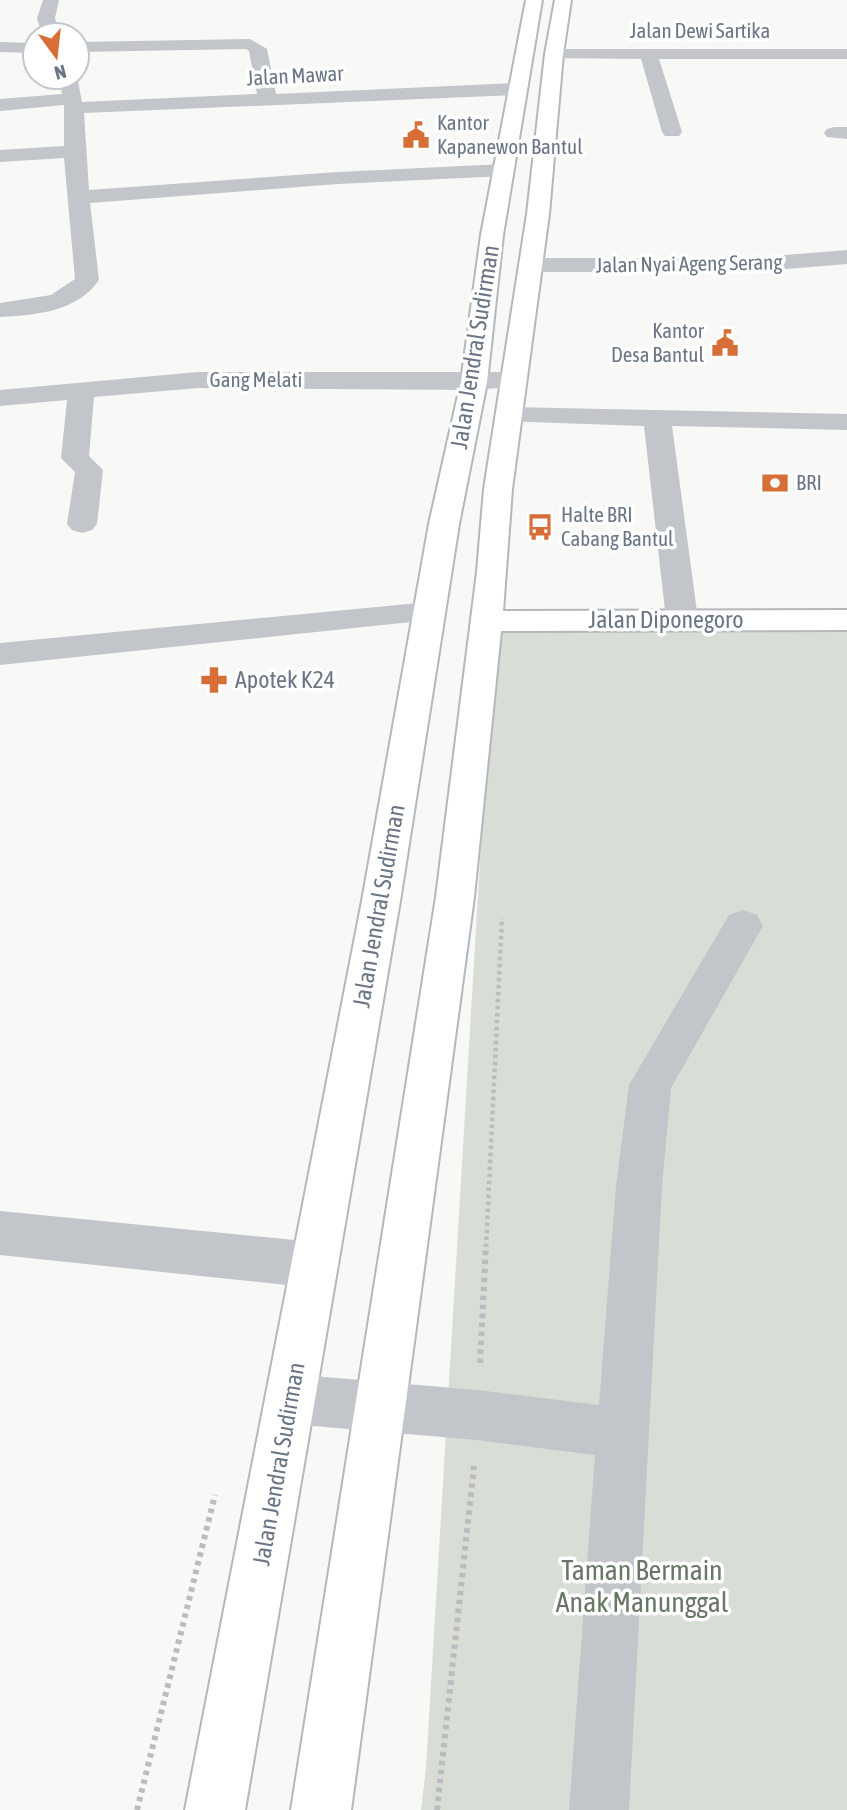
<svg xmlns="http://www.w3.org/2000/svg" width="847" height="1810" font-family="'Asap Condensed',sans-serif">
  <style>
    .green { fill: #d8ddd6 }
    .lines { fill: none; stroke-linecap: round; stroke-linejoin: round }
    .major-casing { stroke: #b4b7bc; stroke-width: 4 }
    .path-far1 { stroke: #babcbf; stroke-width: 4.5; stroke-dasharray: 3.5 3.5; stroke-linecap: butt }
    .path { stroke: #babcbf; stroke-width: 6; stroke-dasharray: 4.5 4.5; stroke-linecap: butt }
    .minor { fill: #c2c5c9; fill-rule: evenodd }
    .major { fill: #fff; fill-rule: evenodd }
    .labels { text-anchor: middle; stroke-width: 7; stroke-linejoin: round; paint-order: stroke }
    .far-street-label { font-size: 21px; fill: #6a7685; stroke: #fff }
    .far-poi-label { font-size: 21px; fill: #6a7685; stroke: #fff; text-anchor: start }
    .street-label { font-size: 24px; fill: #6a7685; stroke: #fff }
    .poi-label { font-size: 24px; fill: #6a7685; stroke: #fff; text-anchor: start }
    .near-park-label { font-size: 28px; fill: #667864; stroke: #fff }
  </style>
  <rect width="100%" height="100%" fill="#f8f8f6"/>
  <!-- green -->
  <path class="green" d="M 847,622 L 847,1810 L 421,1810 L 426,1768 L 494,627 Z"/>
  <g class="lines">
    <defs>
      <path id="major" d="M 526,0 L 542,0 L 503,235 L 487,382 L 459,524 L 400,901 L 245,1810 L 185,1810 L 362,901 L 429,524 L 461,382 L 481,235 Z
        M 555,0 L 571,0 L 563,54 L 549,214 L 512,489 L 503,611 L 847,610 L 847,630 L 501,631 L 474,897 L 351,1810 L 291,1810 L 436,897 L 477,572 L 484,489 L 527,214 L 545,54 Z"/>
    </defs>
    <!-- major casing -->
    <use href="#major" class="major-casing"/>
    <!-- path-far1 -->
    <path class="path-far1" d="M 486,1247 L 502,918"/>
    <!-- path -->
    <path class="path" d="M 480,1363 L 486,1245
      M 137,1810 L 215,1495
      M 437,1810 L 474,1466"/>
    <!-- minor -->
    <path class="minor" d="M 43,0 L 59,0 L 55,18 L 60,35 L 42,35 L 37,18 Z
      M 250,39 L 267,49 L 276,94 L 517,83 L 527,89 L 517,95 L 84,113 L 89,190 L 338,172 L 504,164 L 511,166 L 514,170 L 511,174 L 504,176 L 338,184 L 90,203 L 99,280 C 77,312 36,315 0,317 L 0,303 L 51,295 L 75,279 L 64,158 L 0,162 L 0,150 L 64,146 L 64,105 L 0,111 L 0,99 L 62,94 L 59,77 L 77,76 L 82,102 L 257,94 L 249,51 L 246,49 L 77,52 L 77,42 Z
      M 0,42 L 35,43 L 35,53 L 0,52 Z
      M 554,49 L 847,49 L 847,59 L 659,59 L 682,132 L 679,136 L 665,136 L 662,132 L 641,59 L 548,58 L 545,54 L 548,50 Z
      M 834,127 L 847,127 L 847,139 L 827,137 L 824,133 L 827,129 Z
      M 847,250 L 847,264 L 749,272 L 530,272 L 522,270 L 518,265 L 522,260 L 530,258 L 749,258 Z
      M 198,372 L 512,372 L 521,374 L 525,380 L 521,386 L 474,390 L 198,388 L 94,397 L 89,456 L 103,470 L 97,524 L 92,530 L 82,533 L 72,530 L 67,524 L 75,472 L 61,458 L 67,400 L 0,406 L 0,390 Z
      M 508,407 L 847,414 L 847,430 L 672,426 L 698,619 L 693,626 L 682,629 L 671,626 L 666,619 L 644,426 L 499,421 L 495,415 L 499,409 Z
      M 429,602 L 440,605 L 445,612 L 440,619 L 0,665 L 0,643 Z
      M 743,910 L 757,915 L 763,926 L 671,1088 L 662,1186 L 629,1810 L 569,1810 L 595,1455 L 477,1440 L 290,1424 L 272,1417 L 265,1399 L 272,1381 L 290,1374 L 477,1390 L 599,1405 L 616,1186 L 629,1085 L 729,915 Z
      M 0,1211 L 315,1242 L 332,1249 L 339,1265 L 332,1281 L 315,1288 L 0,1255 Z"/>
    <!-- major -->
    <use href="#major" class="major"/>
  </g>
  <!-- icons -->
  <defs>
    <symbol id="civic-bare" viewBox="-9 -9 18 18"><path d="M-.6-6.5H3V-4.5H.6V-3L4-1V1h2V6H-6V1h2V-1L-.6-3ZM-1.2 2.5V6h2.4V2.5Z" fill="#d76e37" stroke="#fff" stroke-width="2.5" paint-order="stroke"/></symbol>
    <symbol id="bank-bare" viewBox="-9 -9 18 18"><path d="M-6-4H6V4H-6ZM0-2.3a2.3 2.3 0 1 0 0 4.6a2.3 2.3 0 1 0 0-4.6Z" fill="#d76e37" stroke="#fff" stroke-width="2.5" paint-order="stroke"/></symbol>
    <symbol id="bus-bare" viewBox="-9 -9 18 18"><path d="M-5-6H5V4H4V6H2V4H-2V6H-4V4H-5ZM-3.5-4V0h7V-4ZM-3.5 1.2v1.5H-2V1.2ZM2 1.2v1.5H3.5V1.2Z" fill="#d76e37" stroke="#fff" stroke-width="2.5" paint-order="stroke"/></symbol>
    <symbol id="pharmacy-bare" viewBox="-9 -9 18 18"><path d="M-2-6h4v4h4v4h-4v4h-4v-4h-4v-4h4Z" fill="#d76e37" stroke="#fff" stroke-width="2.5" paint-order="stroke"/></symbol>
  </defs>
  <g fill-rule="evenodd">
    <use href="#civic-bare" x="397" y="116" width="38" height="38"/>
    <use href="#civic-bare" x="706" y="324" width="38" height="38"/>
    <use href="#bank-bare" x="756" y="464" width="38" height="38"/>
    <use href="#bus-bare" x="521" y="508" width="38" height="38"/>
    <use href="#pharmacy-bare" x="195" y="661" width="38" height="38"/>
  </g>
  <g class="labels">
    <!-- far-street labels -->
    <g class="far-street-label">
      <text x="700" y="38">Jalan Dewi Sartika</text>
      <text transform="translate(295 76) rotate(-3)" y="7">Jalan Mawar</text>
      <text transform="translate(689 264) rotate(-1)" y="7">Jalan Nyai Ageng Serang</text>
      <text x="256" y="387">Gang Melati</text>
    </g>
    <!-- far-poi labels -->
    <g class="far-poi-label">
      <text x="437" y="130">Kantor<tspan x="437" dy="24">Kapanewon Bantul</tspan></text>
      <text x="704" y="338" text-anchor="end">Kantor<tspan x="704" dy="24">Desa Bantul</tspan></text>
      <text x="796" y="490">BRI</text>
      <text x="561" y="522">Halte BRI<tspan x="561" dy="24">Cabang Bantul</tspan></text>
    </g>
    <!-- street labels -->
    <g class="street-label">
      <text transform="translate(475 347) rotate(-81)" y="8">Jalan Jendral Sudirman</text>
      <text x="666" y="628">Jalan Diponegoro</text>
      <text transform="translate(379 906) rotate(-80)" y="8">Jalan Jendral Sudirman</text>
      <text transform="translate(279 1464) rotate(-80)" y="8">Jalan Jendral Sudirman</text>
    </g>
    <!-- poi labels -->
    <g class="poi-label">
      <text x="235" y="688">Apotek K24</text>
    </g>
    <!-- near-park labels -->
    <g class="near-park-label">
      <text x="642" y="1580">Taman Bermain<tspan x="642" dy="32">Anak Manunggal</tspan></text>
    </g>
  </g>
  <!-- north arrow -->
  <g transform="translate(56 56) rotate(165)"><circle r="33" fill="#ffffff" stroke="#c3c8ce" stroke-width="2"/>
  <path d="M0-5L12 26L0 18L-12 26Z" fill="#d76e37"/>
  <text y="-10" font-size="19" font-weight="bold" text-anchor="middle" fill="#6a7685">N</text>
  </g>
</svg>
